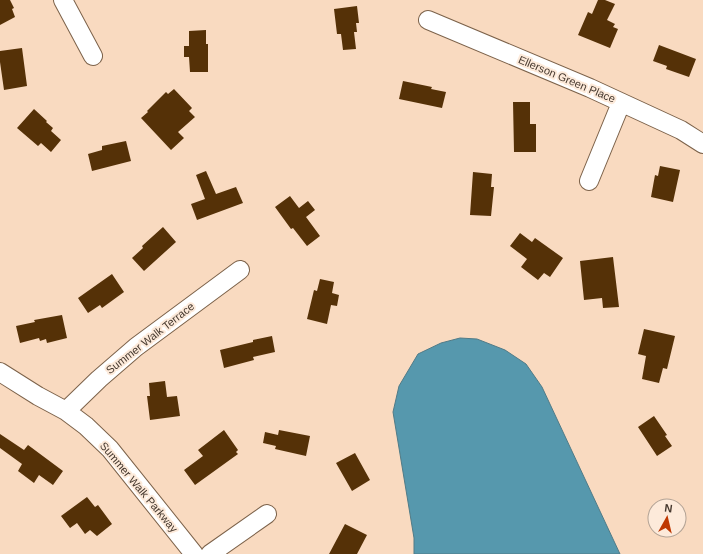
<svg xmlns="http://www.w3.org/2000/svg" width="703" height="554" font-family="Arial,sans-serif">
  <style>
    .water { fill: #5698ad; stroke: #517b87 }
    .building { fill: #553107 }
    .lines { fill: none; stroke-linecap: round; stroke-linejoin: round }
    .minor-casing { stroke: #7c624a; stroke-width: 20 }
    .minor { stroke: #fff; stroke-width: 18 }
    .labels { text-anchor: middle; stroke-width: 4; stroke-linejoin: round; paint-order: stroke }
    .street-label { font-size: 11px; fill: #45382e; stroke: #fdeada }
  </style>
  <rect width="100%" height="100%" fill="#f9dac0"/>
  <!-- water -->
  <path class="water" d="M 460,338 L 477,339 L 505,350 L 526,364 L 542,387 L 620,554 L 414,554 L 414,538 L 393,412 L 399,386 L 418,354 L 441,343 Z"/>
  <!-- building -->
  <path class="building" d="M 0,0 L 10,0 L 14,8 L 12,9 L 15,17 L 0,25 Z
    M 598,0 L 605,0 L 615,4 L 607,20 L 615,24 L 613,27 L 618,29 L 610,48 L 578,35 L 588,12 L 592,14 Z
    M 357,6 L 359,23 L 356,23 L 357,32 L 354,32 L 356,49 L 343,50 L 341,34 L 337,34 L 334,9 Z
    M 206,30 L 206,44 L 208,44 L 208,72 L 190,72 L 189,57 L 184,57 L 184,46 L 189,46 L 189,31 Z
    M 659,45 L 696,59 L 689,77 L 666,69 L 667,66 L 653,61 Z
    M 22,48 L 27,86 L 4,90 L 0,62 L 0,51 Z
    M 403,81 L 432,87 L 431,89 L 446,92 L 442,108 L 399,99 Z
    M 174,89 L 192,108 L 189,111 L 195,117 L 178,132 L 184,138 L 171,150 L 141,118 L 148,112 L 147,111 L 166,92 L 168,94 Z
    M 513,102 L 530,102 L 530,124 L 536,124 L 536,152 L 514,152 Z
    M 34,109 L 47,121 L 46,122 L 53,128 L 51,131 L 61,140 L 51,152 L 41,143 L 38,146 L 17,128 Z
    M 126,141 L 131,161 L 92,171 L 88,154 L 102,150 L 102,146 Z
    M 660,166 L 680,170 L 673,202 L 651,197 L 655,175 L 658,176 Z
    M 206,171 L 216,194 L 236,187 L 243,203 L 197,220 L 191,204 L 205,199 L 196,175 Z
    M 473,172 L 492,174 L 491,187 L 494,187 L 491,216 L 470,215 Z
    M 290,196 L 299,208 L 308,201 L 315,210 L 306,217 L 320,236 L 307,246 L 293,228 L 291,229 L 275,207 Z
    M 163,227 L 176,242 L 144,271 L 132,258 L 143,248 L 142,246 Z
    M 520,233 L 532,242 L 535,238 L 563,258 L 550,277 L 544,273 L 538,280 L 521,267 L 527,259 L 510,246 Z
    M 613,257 L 619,307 L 603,308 L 602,298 L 584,300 L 580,261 Z
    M 112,274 L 124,292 L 102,308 L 100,305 L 88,313 L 78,298 Z
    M 320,279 L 334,282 L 332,293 L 339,295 L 337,306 L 331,305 L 327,324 L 307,319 L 314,290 L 317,291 Z
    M 62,315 L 67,338 L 47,343 L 46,339 L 40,341 L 39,338 L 20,343 L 16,326 L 35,322 L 34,320 Z
    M 644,329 L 675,336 L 667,369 L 663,368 L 659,383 L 642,379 L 646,356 L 638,354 Z
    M 272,336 L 275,352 L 253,357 L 254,360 L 224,368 L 220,350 L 253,342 L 253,340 Z
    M 165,381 L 167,397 L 177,396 L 180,416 L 150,420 L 147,396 L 150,396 L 149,383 Z
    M 654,416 L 667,435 L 665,436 L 672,446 L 657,456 L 638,427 Z
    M 224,430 L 238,450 L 236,452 L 238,454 L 195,485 L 184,470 L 203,456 L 198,450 Z
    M 279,430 L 310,436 L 306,456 L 275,449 L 276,446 L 263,443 L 265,432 L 278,435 Z
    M 0,434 L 24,450 L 28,445 L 63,471 L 53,485 L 39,475 L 34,483 L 18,471 L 22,464 L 0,448 Z
    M 355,453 L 370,480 L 352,491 L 336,463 Z
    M 87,497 L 95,507 L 98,505 L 112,524 L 97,536 L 90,530 L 85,534 L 77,523 L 70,528 L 61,516 Z
    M 345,524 L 367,535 L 357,554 L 329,554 Z"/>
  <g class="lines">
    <defs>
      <path id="minor" d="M 63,0 L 93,56
        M 428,20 L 590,88 L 681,130 L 703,144
        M 589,181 L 621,103
        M 0,372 L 38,396 L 66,411 L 86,426 L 110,449 L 194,554
        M 66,411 L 99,379 L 136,347 L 240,270
        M 210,554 L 267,514"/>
    </defs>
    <!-- minor casing -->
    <use href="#minor" class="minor-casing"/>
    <!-- minor -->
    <use href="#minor" class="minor"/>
  </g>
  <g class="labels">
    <!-- street labels -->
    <g class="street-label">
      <text transform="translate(567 79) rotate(23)" y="4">Ellerson Green Place</text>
      <text transform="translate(150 338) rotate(-38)" y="4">Summer Walk Terrace</text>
      <text transform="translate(139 487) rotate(50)" y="4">Summer Walk Parkway</text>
    </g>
  </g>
  <!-- north arrow -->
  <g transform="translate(667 518) rotate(8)"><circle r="19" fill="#fdeada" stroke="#b3a395"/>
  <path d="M0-3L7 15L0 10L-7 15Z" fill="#bf3700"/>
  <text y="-6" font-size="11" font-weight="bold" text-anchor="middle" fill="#45382e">N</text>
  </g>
</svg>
